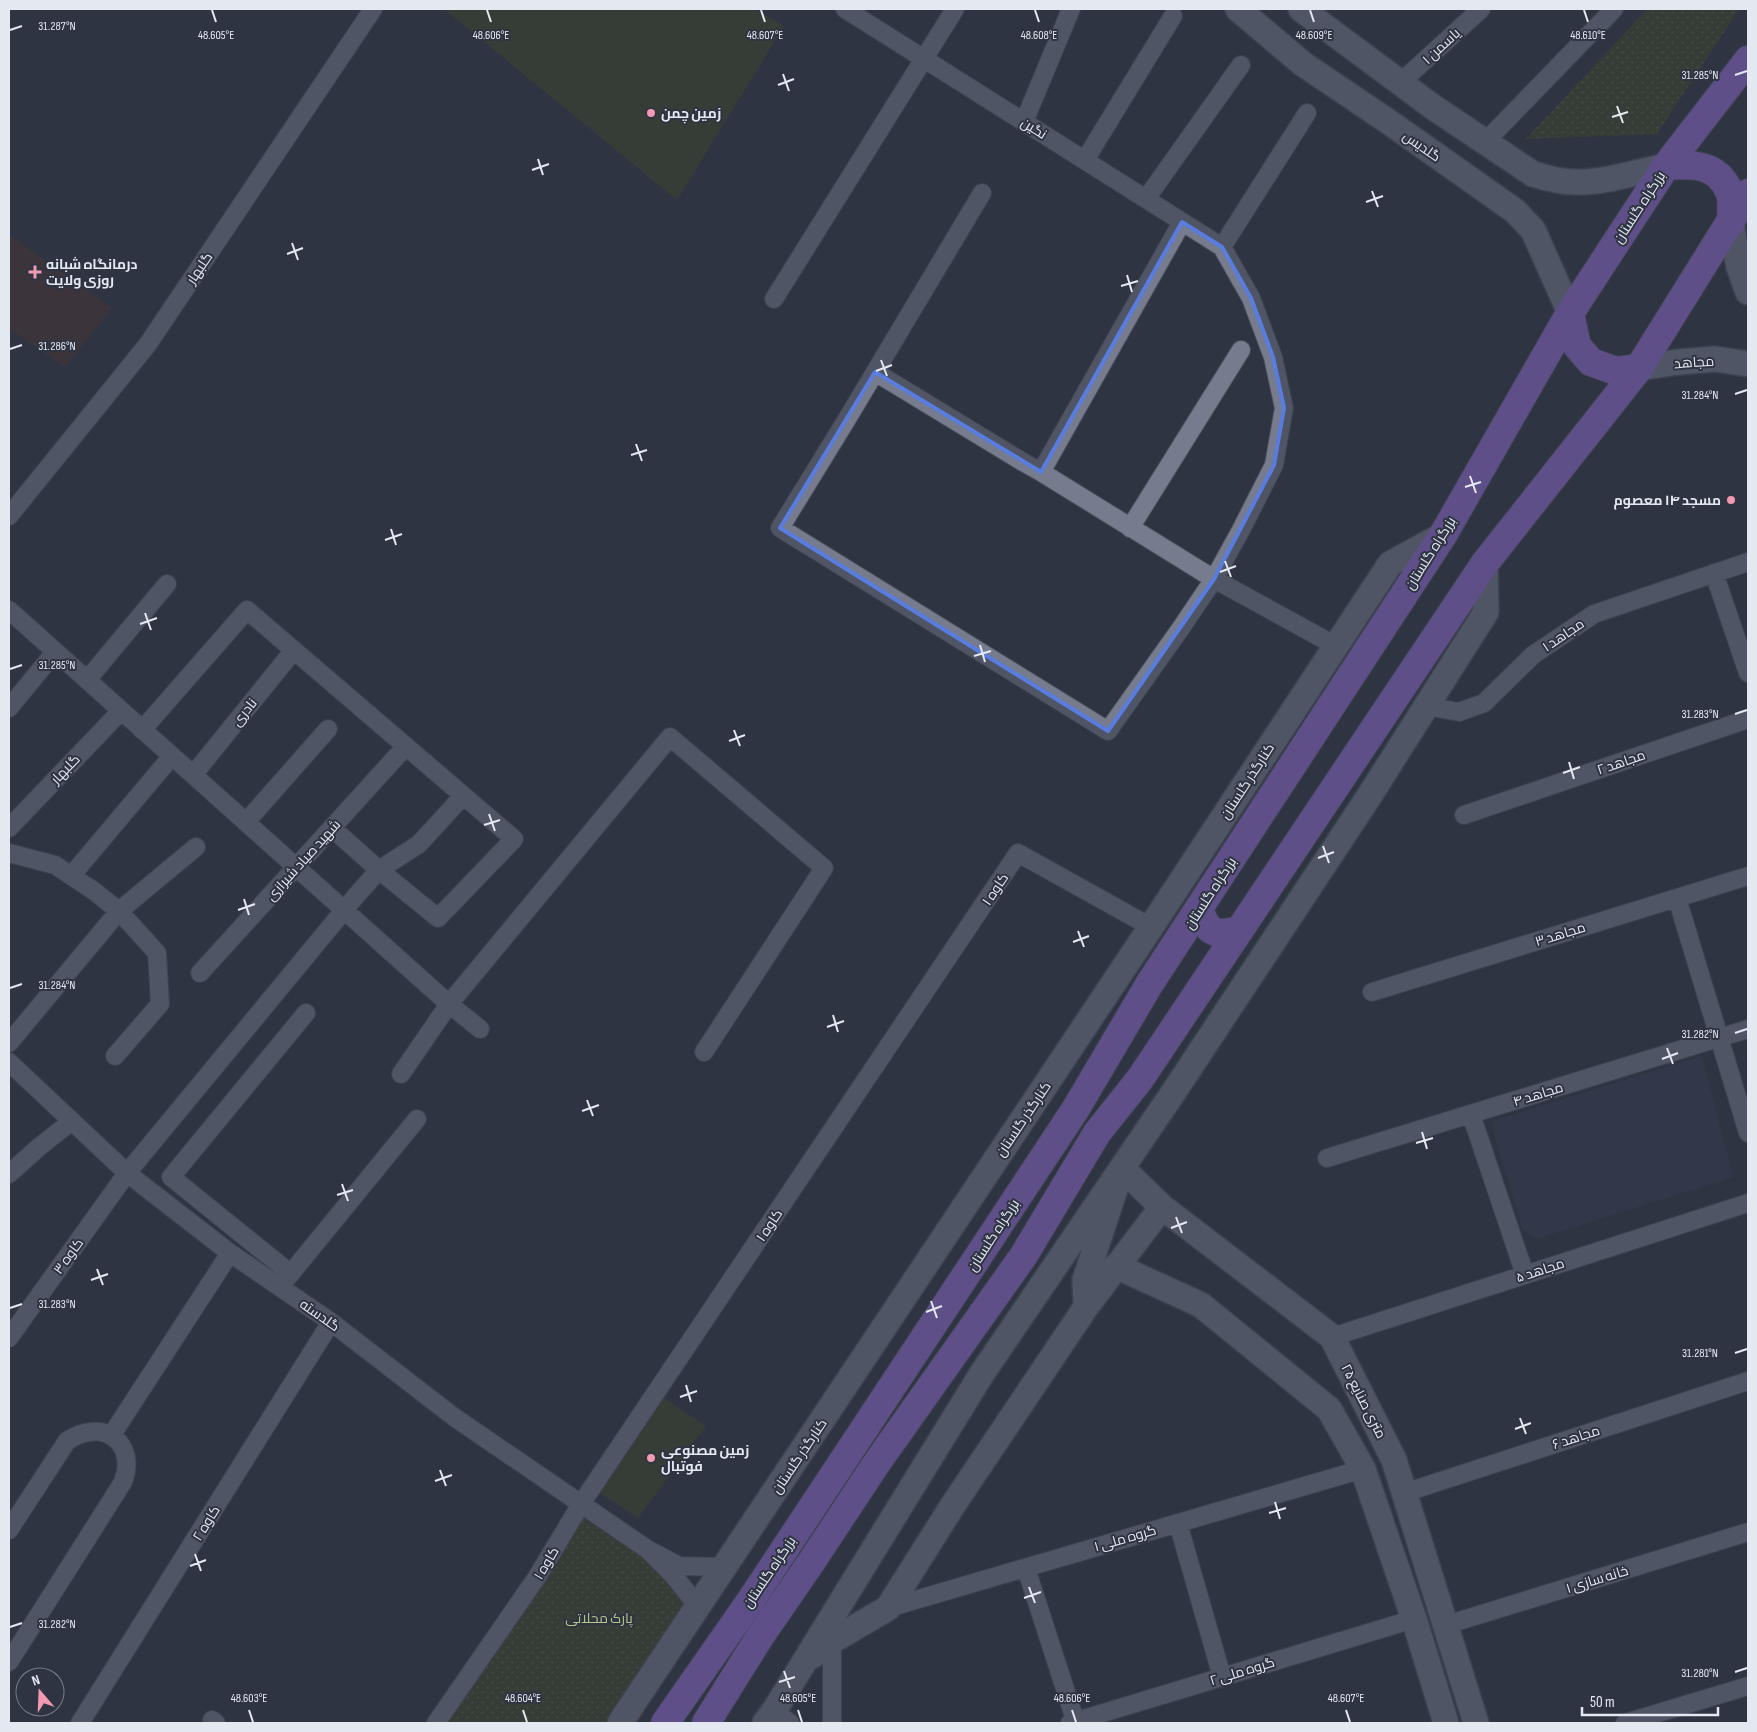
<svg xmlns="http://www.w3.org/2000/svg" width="1757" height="1732" font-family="'Sofia Sans Condensed',Cairo,sans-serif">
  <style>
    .built { fill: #373d51 }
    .medical { fill: #4b3731 }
    .green { fill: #3f4726 }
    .park { fill: url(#park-dots) }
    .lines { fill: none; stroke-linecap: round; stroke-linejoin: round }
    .street-casing { stroke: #4c515d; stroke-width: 20 }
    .secondary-casing { stroke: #4c515d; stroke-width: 28 }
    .highway-casing { stroke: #4c515d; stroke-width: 30 }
    .street { stroke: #767c8d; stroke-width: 18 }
    .secondary { stroke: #767c8d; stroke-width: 25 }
    .highway { stroke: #9970dd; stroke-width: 28 }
    .marked { fill: none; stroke: #597ce0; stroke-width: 4; stroke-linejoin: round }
    .ticks { fill: none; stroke: #e4e8f1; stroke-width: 2 }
    .poi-dot { fill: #f19ab2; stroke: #2f3443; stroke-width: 2 }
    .labels { text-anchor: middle; stroke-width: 4; stroke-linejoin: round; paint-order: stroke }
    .street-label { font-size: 14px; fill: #e4e8f1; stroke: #2f3443 }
    .poi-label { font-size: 14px; font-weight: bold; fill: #e4e8f1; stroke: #2f3443; text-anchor: start }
    .park-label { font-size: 14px; fill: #b5c884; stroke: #2f3443 }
    .ticks-label { font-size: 12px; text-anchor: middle; fill: #e4e8f1; stroke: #2f3443; stroke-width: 4; stroke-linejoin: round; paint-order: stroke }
  </style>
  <defs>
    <pattern id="park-dots" width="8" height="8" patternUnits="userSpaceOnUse" patternTransform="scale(1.25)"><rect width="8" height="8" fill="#3f4726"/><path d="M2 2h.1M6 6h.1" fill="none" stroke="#5b6246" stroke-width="1.8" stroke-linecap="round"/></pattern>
  </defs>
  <rect width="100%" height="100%" fill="#2f3443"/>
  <!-- built -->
  <path class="built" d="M 1702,1056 L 1733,1177 L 1536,1239 L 1522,1227 L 1492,1127 L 1493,1121 Z"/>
  <!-- medical -->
  <path class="medical" d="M 9,235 L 112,308 L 65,367 L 9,328 Z"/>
  <!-- green -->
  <path class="green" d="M 444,9 L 755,9 L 784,26 L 677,200 Z
    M 664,1398 L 706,1426 L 638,1518 L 595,1490 Z"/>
  <!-- park -->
  <path class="park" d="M 1647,9 L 1739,9 L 1657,134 L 1526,139 Z
    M 581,1504 L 673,1575 L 698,1606 L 621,1723 L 439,1723 Z"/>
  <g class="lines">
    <defs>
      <path id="street" d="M 845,9 L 1222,247 L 1251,298 L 1273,357 L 1284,408 L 1274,465 L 1241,530 L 1214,579 L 1181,628 L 1108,731 L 780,528 L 847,419 L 982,193
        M 1400,83 L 1481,9
        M 1024,122 L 1071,9
        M 1485,142 L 1614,9
        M 1085,160 L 1173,16
        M 1146,199 L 1241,65
        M 1222,247 L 1307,113
        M 774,299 L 955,9
        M 875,372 L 1023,462 L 1041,472 L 1214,579 L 1336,646
        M 1041,472 L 1182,222
        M 9,516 L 148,344 L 373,9
        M 1130,528 L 1241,350
        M 1714,573 L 1748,673
        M 9,610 L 449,1004 L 480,1029
        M 87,680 L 167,584
        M 1426,706 L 1459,712 L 1484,703 L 1533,655 L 1594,614 L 1748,562
        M 9,708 L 55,652
        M 142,730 L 247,610 L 514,839 L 438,918 L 379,870 L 332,828
        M 193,775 L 294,650
        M 1464,815 L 1748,719
        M 246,822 L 328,729
        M 9,828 L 121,711
        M 9,853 L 55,865 L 94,891 L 119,911 L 157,953 L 160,1004 L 115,1056
        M 71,876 L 172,756
        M 1677,898 L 1748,1133
        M 200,973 L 406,746
        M 1372,992 L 1748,876
        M 9,1043 L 119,911 L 196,847
        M 9,1062 L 127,1173 L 230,1253 L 331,1322 L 454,1417 L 647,1549
        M 401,1074 L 449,1004 L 670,737 L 824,868 L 704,1052
        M 1471,1114 L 1525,1275
        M 1327,1158 L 1748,1029
        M 9,1174 L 39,1147 L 72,1121
        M 290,1273 L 171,1177 L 306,1013
        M 283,1283 L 417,1119
        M 1332,1337 L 1748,1203
        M 9,1338 L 127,1173 L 355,897 L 379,870 L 419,844 L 463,796
        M 111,1436 L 230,1253
        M 1404,1493 L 1748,1381
        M 1178,1523 L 1222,1677
        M 9,1530 L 67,1441 C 102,1417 138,1442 123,1482 L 9,1662
        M 1026,1568 L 1076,1723
        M 698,1606 L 673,1575 L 647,1549 L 679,1566 L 725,1567
        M 888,1608 L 1363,1469
        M 1446,1625 L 1748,1532
        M 832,1634 L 832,1723
        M 774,1711 L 790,1723
        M 212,1720 L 216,1723
        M 80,1723 L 331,1322
        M 436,1723 L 537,1577 L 581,1504 L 1018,853 L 1151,927
        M 1070,1723 L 1414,1619
        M 1625,1723 L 1748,1686"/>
      <path id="secondary" d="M 1238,9 L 1303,64 L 1389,122 L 1515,211 L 1533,230 L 1570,313
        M 1301,9 L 1433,107 L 1533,174 C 1546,178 1560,182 1574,182 C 1604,183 1637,172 1666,166
        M 1731,223 L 1739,267 L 1748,292
        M 1639,368 L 1678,362 L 1715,359 L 1748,364
        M 1116,1266 L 1201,1305 L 1329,1409 L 1363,1469 L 1414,1619 L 1446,1723
        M 1086,1307 L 1085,1280 L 1122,1168 L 1162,1207 L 1332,1337 L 1394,1460 L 1476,1723
        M 812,1656 L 832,1641 L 888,1608 L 953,1505 L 1086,1307 L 1162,1207
        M 620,1723 L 1151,927 L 1390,564 L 1443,535
        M 765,1723 L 774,1711 L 981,1375 L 1173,1093 L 1368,798 L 1486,612 L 1485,563"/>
      <path id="highway" d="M 1666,166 C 1692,164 1717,163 1729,191 C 1733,199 1731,214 1731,223
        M 1570,313 L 1577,346 L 1591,362 L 1616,371 L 1639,368
        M 1199,909 C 1208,934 1215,936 1240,930
        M 665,1723 L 751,1600 L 1075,1110 L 1150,983 L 1443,535 L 1570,313 L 1666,166 L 1748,60
        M 706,1723 L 761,1635 L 812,1561 L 876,1464 L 1024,1255 L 1097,1133 L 1140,1079 L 1485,563 L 1639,368 L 1748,193"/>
    </defs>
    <!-- street casing -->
    <use href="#street" class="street-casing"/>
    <!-- secondary casing -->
    <use href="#secondary" class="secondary-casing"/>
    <!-- highway casing -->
    <use href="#highway" class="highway-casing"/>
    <!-- street -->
    <use href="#street" class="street"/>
    <!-- secondary -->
    <use href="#secondary" class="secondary"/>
    <!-- highway -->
    <use href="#highway" class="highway"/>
  </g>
  <!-- marked area -->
  <path d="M0 0H1757V1732H0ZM 1182,222 L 1222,247 L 1251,298 L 1273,357 L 1284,408 L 1274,465 L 1214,579 L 1108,731 L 780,528 L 875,372 L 1041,472 Z" fill="#2f3443" fill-opacity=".55" fill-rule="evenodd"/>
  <path class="marked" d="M 1182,222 L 1222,247 L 1251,298 L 1273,357 L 1284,408 L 1274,465 L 1214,579 L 1108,731 L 780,528 L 875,372 L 1041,472 Z"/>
  <!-- ticks -->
  <path class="ticks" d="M 212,10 L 216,22M 487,10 L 491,22M 761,10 L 765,22M 1035,10 L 1039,22M 1310,10 L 1314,22M 1584,10 L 1588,22M 10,30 L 22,26M 783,74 L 789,91M 1735,75 L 1747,71M 778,85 L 794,79M 1617,106 L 1623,123M 1612,117 L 1628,112M 538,159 L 543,175M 532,170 L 549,164M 1372,191 L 1378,207M 1366,202 L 1383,196M 292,243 L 298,260M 287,254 L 303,248M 1127,275 L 1132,292M 1121,286 L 1138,281M 10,349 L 22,345M 881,360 L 887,376M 876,371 L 892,365M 1735,394 L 1747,390M 636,444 L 642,461M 631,455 L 647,450M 1470,476 L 1476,493M 1465,487 L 1481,482M 391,529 L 396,545M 385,540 L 402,534M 1225,561 L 1231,577M 1220,572 L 1236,566M 145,613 L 151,630M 140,624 L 157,618M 980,645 L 985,662M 974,656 L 991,651M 10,669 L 22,665M 1735,714 L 1747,710M 734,730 L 740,746M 729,741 L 745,735M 1569,762 L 1574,779M 1563,773 L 1580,767M 489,814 L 495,831M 484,825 L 500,820M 1323,846 L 1329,863M 1318,858 L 1334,852M 244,899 L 249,915M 238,910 L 255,904M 1078,931 L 1084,947M 1073,942 L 1089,936M 10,988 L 22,984M 833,1015 L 838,1032M 827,1027 L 844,1021M 1735,1033 L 1747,1029M 1667,1048 L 1673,1064M 1662,1059 L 1678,1053M 587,1100 L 593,1116M 582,1111 L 599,1105M 1422,1132 L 1427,1149M 1416,1143 L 1433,1138M 342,1184 L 348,1201M 337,1195 L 353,1190M 1176,1217 L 1182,1233M 1171,1228 L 1187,1222M 97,1269 L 103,1285M 91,1280 L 108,1274M 931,1301 L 937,1318M 10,1308 L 22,1304M 926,1312 L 942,1306M 1735,1353 L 1747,1349M 686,1385 L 691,1402M 680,1397 L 697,1391M 1520,1418 L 1526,1434M 1515,1429 L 1531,1423M 440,1470 L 446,1486M 435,1481 L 452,1475M 1275,1502 L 1280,1519M 1269,1513 L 1286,1508M 195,1554 L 201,1571M 190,1566 L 206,1560M 1029,1587 L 1035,1603M 1024,1598 L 1041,1592M 10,1627 L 22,1623M 784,1671 L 790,1688M 1735,1672 L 1747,1668M 779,1682 L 795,1677M 249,1710 L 253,1722M 523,1710 L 527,1722M 798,1710 L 802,1722M 1072,1710 L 1076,1722M 1346,1710 L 1350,1722"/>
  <!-- markers -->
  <g class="poi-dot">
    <circle cx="651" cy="113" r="5"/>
    <path d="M32.5 264.5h5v5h5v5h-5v5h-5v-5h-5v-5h5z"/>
    <circle cx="1731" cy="500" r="5"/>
    <circle cx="651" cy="1458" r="5"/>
  </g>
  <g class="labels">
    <!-- street labels -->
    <g class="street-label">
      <text transform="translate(1441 46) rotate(-43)" y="5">یاسمن ۱</text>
      <text transform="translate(1034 128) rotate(32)" y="5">نگین</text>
      <text transform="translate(1422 146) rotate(35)" y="5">گلدیس</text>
      <text transform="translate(1639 207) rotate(-57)" y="5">بزرگراه گلستان</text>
      <text transform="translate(199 268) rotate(-56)" y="5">گلبهار</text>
      <text transform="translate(1694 362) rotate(-4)" y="5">مجاهد</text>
      <text transform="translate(1430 553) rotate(-58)" y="5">بزرگراه گلستان</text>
      <text transform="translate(1563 635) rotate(-34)" y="5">۱ مجاهد</text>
      <text transform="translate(244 712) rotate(-51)" y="5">نادری</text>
      <text transform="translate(1621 762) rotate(-19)" y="5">مجاهد ۲</text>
      <text transform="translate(65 769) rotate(-46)" y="5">گلبهار</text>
      <text transform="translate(1247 781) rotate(-57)" y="5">کنارگذر گلستان</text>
      <text transform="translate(303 860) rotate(-48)" y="5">شهید صیاد شیرازی</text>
      <text transform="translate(995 889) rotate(-56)" y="5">کاوه ۱</text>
      <text transform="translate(1210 893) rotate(-57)" y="5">بزرگراه گلستان</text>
      <text transform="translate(1560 934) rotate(-17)" y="5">مجاهد ۳</text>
      <text transform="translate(1538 1094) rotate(-17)" y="5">مجاهد ۴</text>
      <text transform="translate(1023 1119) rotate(-56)" y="5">کنارگذر گلستان</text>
      <text transform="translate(769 1225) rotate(-56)" y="5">کاوه ۱</text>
      <text transform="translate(993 1235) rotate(-57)" y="5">بزرگراه گلستان</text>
      <text transform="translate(68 1256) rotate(-54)" y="5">کاوه ۳</text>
      <text transform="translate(1540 1270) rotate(-18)" y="5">۵ مجاهد</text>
      <text transform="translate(320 1315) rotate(35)" y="5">گلدسته</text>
      <text transform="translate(1364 1401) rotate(63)" y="5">۲۵ متری صنایع</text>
      <text transform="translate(1576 1437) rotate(-18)" y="5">۶ مجاهد</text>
      <text transform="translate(799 1456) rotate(-56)" y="5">کنارگذر گلستان</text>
      <text transform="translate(206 1523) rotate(-58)" y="5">کاوه ۲</text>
      <text transform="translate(1125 1538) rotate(-16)" y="5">گروه ملی ۱</text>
      <text transform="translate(546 1563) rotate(-59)" y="5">کاوه ۱</text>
      <text transform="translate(769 1572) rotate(-56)" y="5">بزرگراه گلستان</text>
      <text transform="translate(1597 1579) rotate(-17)" y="5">خانه سازی ۱</text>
      <text transform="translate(1242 1671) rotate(-17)" y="5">گروه ملی ۲</text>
    </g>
    <!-- poi labels -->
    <g class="poi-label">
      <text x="661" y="118">زمین چمن</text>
      <text x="46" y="269">درمانگاه شبانه<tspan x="46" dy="16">روزی ولایت</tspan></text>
      <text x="1721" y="505" text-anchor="end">مسجد ۱۴ معصوم</text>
      <text x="661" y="1455">زمین مصنوعی<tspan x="661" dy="16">فوتبال</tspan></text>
    </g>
    <!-- park labels -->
    <g class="park-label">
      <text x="599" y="1623">پارک محلاتی</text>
    </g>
  </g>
  <g class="ticks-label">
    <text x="57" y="30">31.287°N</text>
    <text x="1588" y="39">48.610°E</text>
    <text x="216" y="39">48.605°E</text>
    <text x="491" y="39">48.606°E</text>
    <text x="765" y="39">48.607°E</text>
    <text x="1039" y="39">48.608°E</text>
    <text x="1314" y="39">48.609°E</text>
    <text x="1700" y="79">31.285°N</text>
    <text x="57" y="350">31.286°N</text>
    <text x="1700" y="399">31.284°N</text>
    <text x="57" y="669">31.285°N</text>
    <text x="1700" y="718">31.283°N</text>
    <text x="57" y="989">31.284°N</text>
    <text x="1700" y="1038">31.282°N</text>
    <text x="57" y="1308">31.283°N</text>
    <text x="1700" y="1357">31.281°N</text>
    <text x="57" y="1628">31.282°N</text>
    <text x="1700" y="1677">31.280°N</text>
    <text x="249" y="1702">48.603°E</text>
    <text x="523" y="1702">48.604°E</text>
    <text x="798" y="1702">48.605°E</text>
    <text x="1072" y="1702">48.606°E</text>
    <text x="1346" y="1702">48.607°E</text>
  </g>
  <!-- border -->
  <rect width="1757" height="1732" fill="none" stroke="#e4e8f1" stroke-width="20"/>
  <!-- north arrow -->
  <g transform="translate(40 1692) rotate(341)"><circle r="24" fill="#2f3443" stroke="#777c89"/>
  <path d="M0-4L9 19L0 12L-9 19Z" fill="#f19ab2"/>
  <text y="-8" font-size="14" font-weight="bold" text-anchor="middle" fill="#e4e8f1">N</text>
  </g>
  <!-- scale -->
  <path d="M1582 1707v8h136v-8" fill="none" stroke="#e4e8f1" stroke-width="2.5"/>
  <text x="1590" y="1707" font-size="15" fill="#e4e8f1" stroke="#2f3443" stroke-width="4" paint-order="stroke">50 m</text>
</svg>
